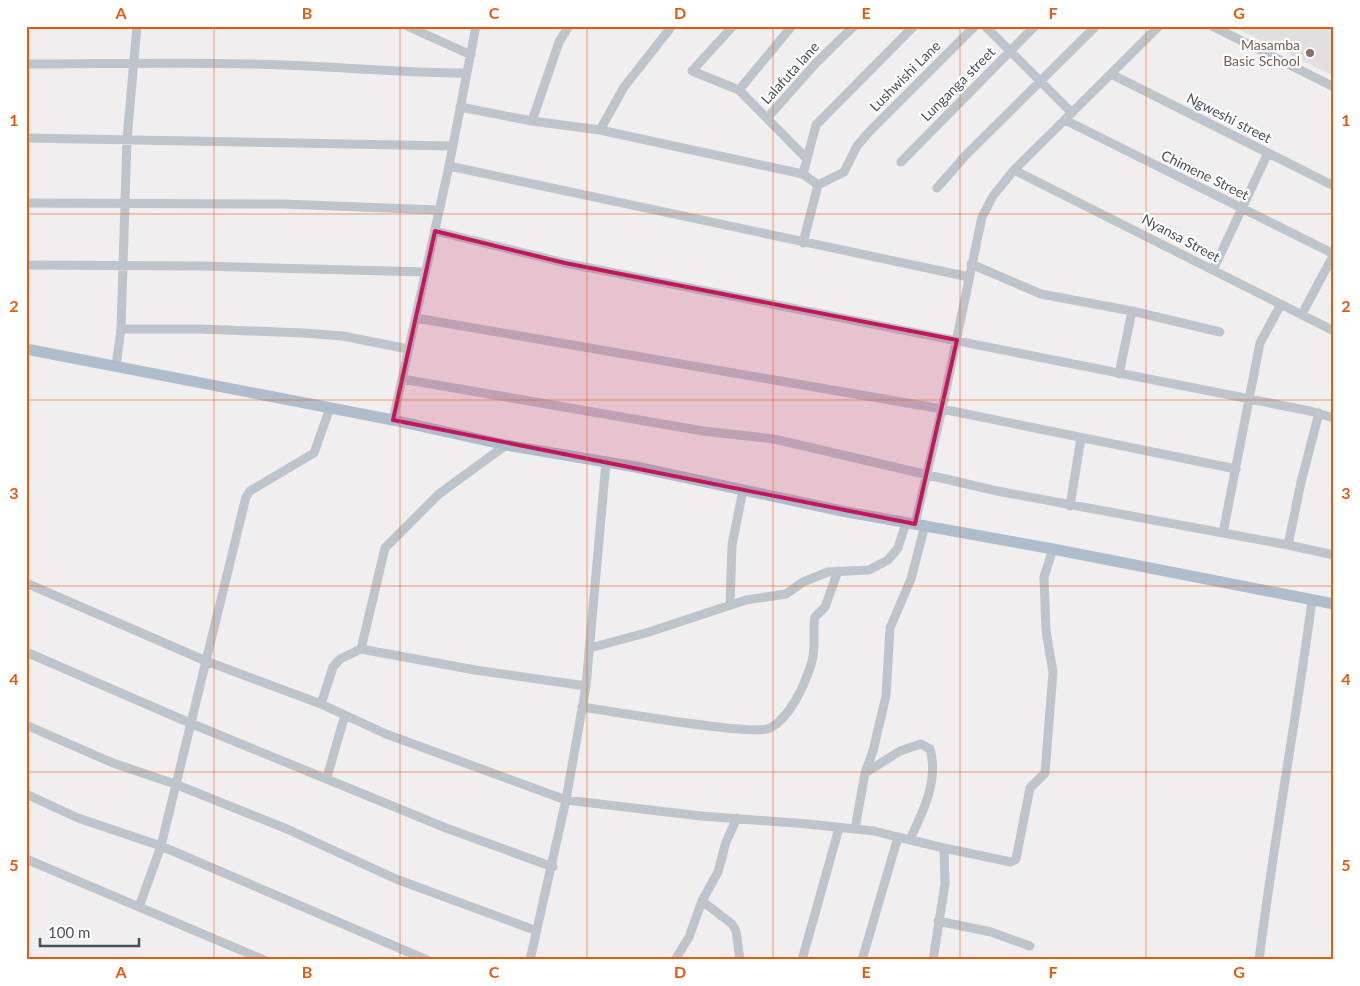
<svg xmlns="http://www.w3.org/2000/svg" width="1360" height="986" font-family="Lato,sans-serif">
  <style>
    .education { fill: #e1dfdf }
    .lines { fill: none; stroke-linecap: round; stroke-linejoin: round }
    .minor { stroke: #bdc4cc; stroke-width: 9 }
    .major { stroke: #afbccb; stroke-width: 11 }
    .marked { fill: #c2185b; fill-opacity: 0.2; stroke: #c2185b; stroke-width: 4; stroke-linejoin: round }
    .grid { fill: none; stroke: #e8590c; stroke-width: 1; stroke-opacity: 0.55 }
    .education-dot { fill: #8d6e63; stroke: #fff; stroke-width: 2 }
    .labels { text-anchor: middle; stroke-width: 4.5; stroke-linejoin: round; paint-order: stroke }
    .education-label { font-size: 14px; fill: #785e54; stroke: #fff; text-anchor: end }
    .street-label { font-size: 14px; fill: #47505a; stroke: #fff }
    .neatline { fill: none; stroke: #e8590c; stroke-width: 2 }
    .grid-label { font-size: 16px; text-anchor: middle; font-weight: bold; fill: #e8590c }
  </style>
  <rect width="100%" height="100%" fill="#f0eeee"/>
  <!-- education -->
  <path class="education" d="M 1241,26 L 1334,26 L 1334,76 L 1238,29 Z"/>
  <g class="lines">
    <!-- minor -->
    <path class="minor" d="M 407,26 L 471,55
      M 733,26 L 692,71 L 739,90 L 806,158
      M 985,26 L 1072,113
      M 1212,26 L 1334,87
      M 26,64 C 101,64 176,62 251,64 C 323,65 395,73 467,73
      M 1111,74 L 1334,186
      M 739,90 L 792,26
      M 460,107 L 532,121 L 559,42 L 569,26
      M 768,117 L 816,63 L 854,26
      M 1065,120 L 1334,254
      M 532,121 L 600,130 L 803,174 L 818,185 L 803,243
      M 600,130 L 624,87 L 672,26
      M 26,138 L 452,146
      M 901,162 L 1035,26
      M 449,166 L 969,277
      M 1014,170 L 1334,331
      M 803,174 L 816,125 L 914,26
      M 818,185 L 844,172 L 857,146 L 870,131 L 975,26
      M 937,188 L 966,155 L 1096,26
      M 26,203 L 283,204 L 438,210
      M 435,231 L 565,263 L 1310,411 L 1334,418
      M 971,264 L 1041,294 L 1132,311 L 1220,332
      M 26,265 L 200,266 L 426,272
      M 1213,270 L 1268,153
      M 1302,314 L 1334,254
      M 416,318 L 942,409 L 1236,469
      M 121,329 L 200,329 L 303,333 L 343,336 L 408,349
      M 116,366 L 121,329 L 127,139 L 137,26
      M 1119,374 L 1132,311
      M 402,379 L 703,431 L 774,439 L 997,491 L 1223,533 L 1260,343 L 1281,304
      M 330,408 L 314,453 L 250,491 L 246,497 L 206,661 L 321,704 L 386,734 L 566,800 L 701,816 L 808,824 L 874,831 L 898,837
      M 393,420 L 449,166 L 476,26
      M 1070,506 L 1081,438
      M 915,524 L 942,409 L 982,217 L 993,196 L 1014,170 L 1159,26
      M 1223,533 L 1288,545 L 1301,482 L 1319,413
      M 1288,545 L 1334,555
      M 26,583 L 206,661 L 161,846 L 139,907
      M 730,605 L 732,545 L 743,490
      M 590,648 L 649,632 L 746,600 L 786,594 L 803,582 L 828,572 L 869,570 L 888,560 L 898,548 L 906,523
      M 361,649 L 385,548 L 439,494 L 506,445
      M 26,652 L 190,723 L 446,828 L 553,867
      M 321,704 L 333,667 L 340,659 L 361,649 L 475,670 L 586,686
      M 582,707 C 611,711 754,737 770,728 C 790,718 804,686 811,665 C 817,646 812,633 815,617 L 825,607 L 838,571
      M 26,725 L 113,763 L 175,784 L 287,829 L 396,879 L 537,931
      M 865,773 L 873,751 L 886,696 L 890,628 L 911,579 L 925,525
      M 327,777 L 345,715
      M 26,794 L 78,818 L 161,846 L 427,960
      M 855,829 L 865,773 L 900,751 L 921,744 L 930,749 C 939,780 923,812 910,839
      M 944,848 L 1011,862 L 1016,859 L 1030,788 L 1045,773 L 1053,672 L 1046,631 L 1044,577 L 1053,549
      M 26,859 L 264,960
      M 702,901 L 732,924 L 736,931 L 740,960
      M 938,921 L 991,932 L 1030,946
      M 530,960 L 566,800 L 586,686 L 606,462
      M 675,960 L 689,937 L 702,901 L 718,872 L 726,842 L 737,818
      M 802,960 L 839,828
      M 862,960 L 898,837 L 944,848 L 945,884 L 933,960
      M 1259,960 C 1274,839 1296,721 1312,601"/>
    <!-- major -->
    <path class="major" d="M 26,349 L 393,420 L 506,445 L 636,467 L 842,511 L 1053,549 L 1334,604"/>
  </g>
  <!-- marked area -->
  <path class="marked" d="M 435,231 L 565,263 L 957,340 L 915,524 L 393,420 Z"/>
  <!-- grid -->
  <path class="grid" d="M 214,26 L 214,960M 400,26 L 400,960M 587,26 L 587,960M 773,26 L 773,960M 960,26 L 960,960M 1146,26 L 1146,960M 26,214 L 1334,214M 26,400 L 1334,400M 26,586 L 1334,586M 26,772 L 1334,772"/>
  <!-- markers -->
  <circle class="education-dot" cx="1310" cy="53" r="5"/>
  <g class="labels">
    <!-- education labels -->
    <g class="education-label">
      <text x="1300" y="50">Masamba<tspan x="1300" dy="16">Basic School</tspan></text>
    </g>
    <!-- street labels -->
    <g class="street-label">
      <text transform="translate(790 73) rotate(-48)" y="5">Lalafuta lane</text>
      <text transform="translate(905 76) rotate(-45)" y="5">Lushwishi Lane</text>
      <text transform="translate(958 84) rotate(-45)" y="5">Lunganga street</text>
      <text transform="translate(1229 118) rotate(27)" y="5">Ngweshi street</text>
      <text transform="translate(1205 175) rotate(26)" y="5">Chimene Street</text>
      <text transform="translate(1181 238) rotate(28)" y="5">Nyansa Street</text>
    </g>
  </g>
  <!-- border -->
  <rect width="1360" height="986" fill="none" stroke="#ffffff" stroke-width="55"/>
  <!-- scale -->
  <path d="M40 938v8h99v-8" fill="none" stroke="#47505a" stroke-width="2.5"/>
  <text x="48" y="938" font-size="15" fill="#47505a" stroke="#ffffff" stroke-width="4" paint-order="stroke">100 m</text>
  <rect x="28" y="28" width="1304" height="930" class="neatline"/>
  <g class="grid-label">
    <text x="121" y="19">A</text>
    <text x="307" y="19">B</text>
    <text x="494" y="19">C</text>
    <text x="680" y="19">D</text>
    <text x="866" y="19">E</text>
    <text x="1053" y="19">F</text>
    <text x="1239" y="19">G</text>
    <text x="14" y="126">1</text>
    <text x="1346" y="126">1</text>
    <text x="14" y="312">2</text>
    <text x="1346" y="312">2</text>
    <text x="14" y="499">3</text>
    <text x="1346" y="499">3</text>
    <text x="14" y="685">4</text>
    <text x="1346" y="685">4</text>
    <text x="14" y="871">5</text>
    <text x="1346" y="871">5</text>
    <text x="121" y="978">A</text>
    <text x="307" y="978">B</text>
    <text x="494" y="978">C</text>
    <text x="680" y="978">D</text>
    <text x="866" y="978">E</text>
    <text x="1053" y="978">F</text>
    <text x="1239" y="978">G</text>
  </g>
</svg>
